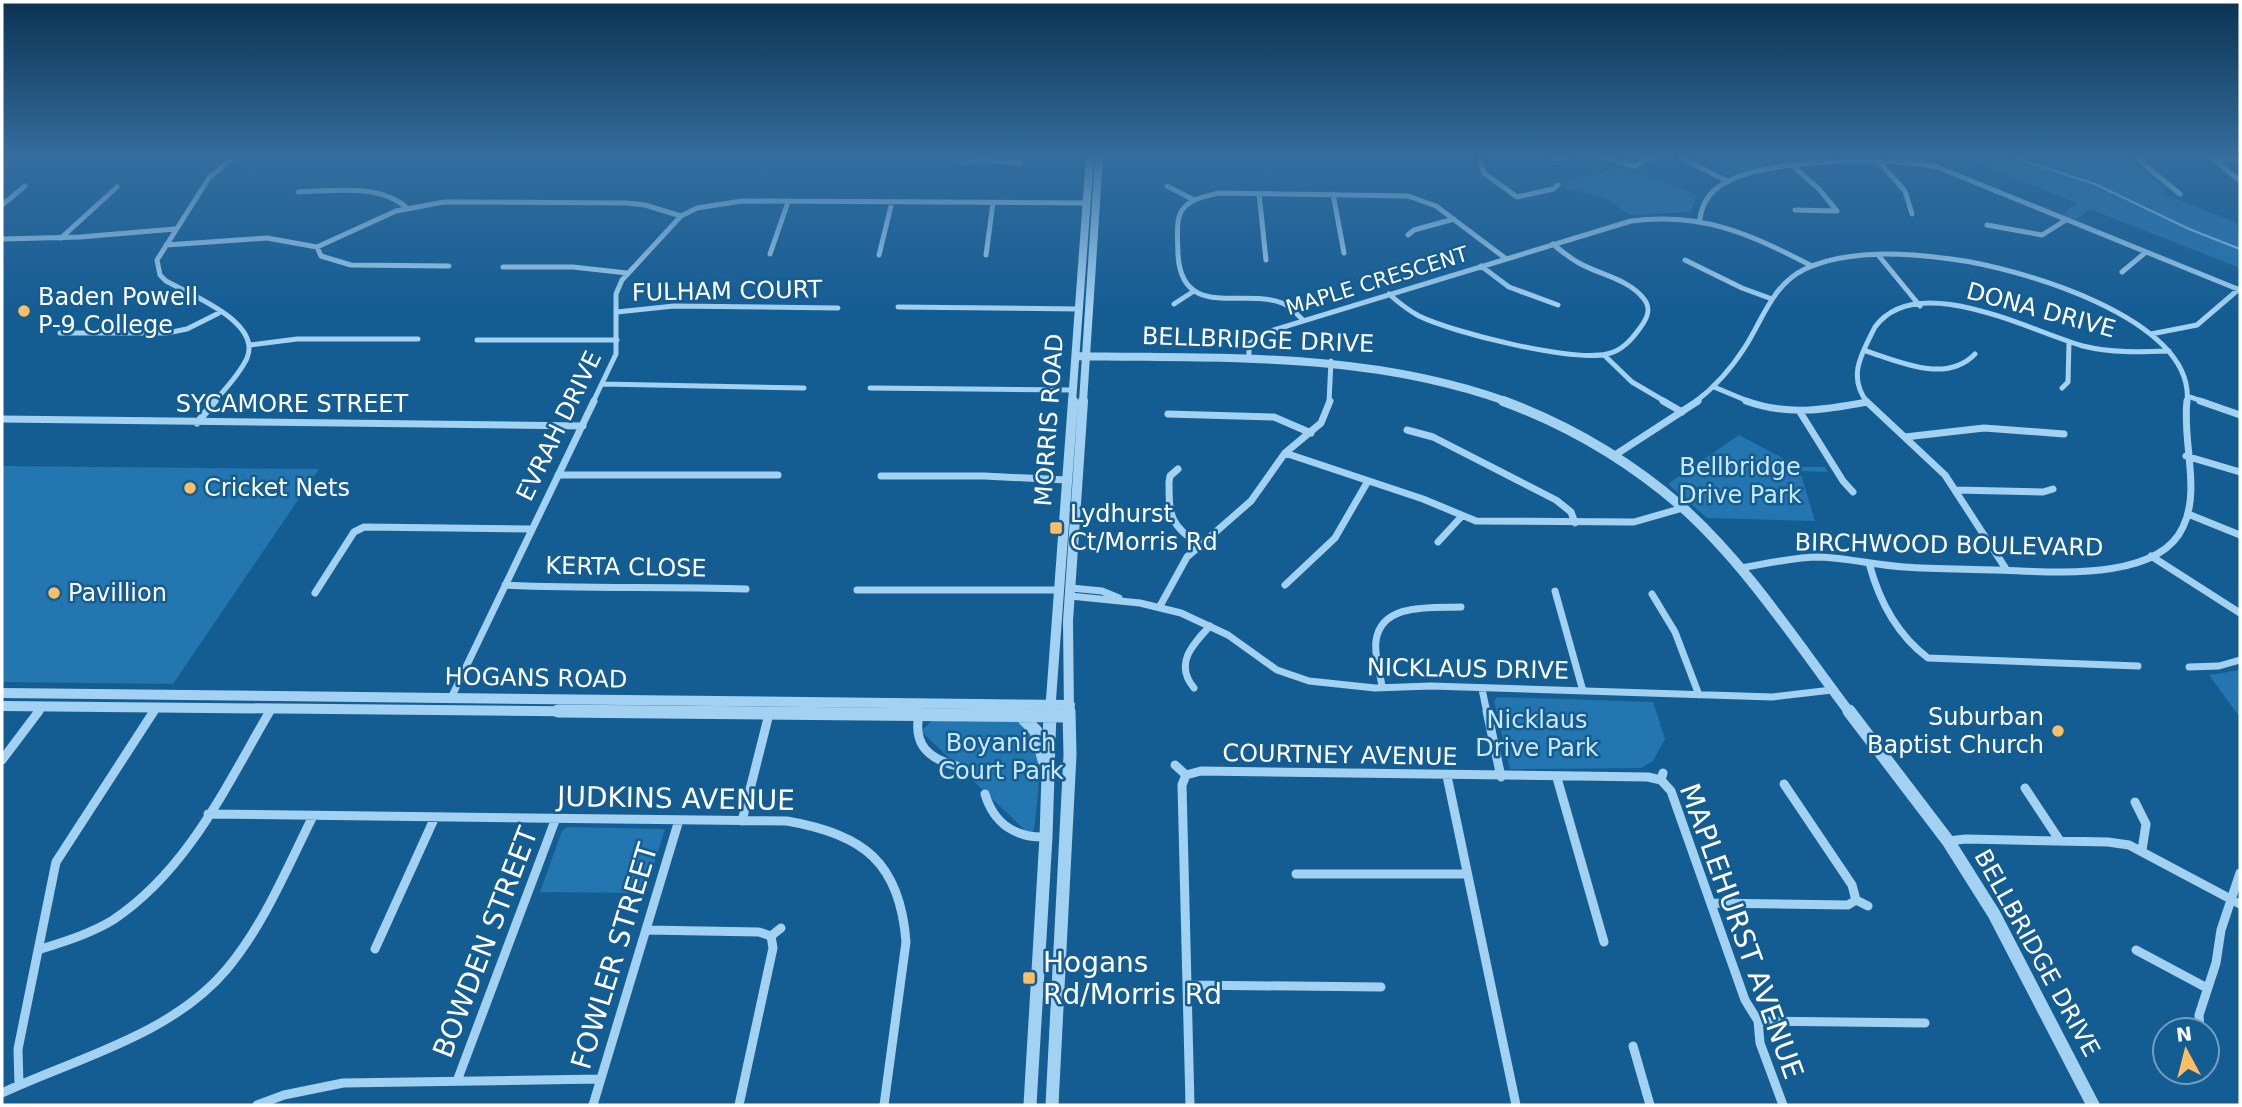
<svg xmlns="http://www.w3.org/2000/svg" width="2242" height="1107" font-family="'DejaVu Sans',sans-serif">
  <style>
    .green { fill: #2476b0 }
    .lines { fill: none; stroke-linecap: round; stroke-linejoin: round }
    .stream { stroke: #95cef4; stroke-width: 2 }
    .minor-far2 { stroke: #a3d1f1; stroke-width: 5 }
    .minor-far1 { stroke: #a3d1f1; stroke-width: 7 }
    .minor { stroke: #a3d1f1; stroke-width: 9 }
    .tertiary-far2 { stroke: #a3d1f1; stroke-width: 8 }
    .tertiary-far1 { stroke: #a3d1f1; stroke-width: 10 }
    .tertiary { stroke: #a3d1f1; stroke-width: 13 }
    .poi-dot { fill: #ffbd64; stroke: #145d93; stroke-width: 2.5 }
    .labels { text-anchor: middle; stroke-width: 5; stroke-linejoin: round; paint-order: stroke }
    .far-street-label { font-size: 21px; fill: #fff; stroke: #145d93 }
    .street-label { font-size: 24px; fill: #fff; stroke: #145d93 }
    .poi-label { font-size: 24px; fill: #fff; stroke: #145d93; text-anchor: start }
    .park-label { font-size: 24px; fill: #cbe8fc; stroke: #145d93 }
    .near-street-label { font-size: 28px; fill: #fff; stroke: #145d93 }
    .near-poi-label { font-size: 28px; fill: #fff; stroke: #145d93; text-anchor: start }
  </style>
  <rect width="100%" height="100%" fill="#145d93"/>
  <!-- green -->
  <path class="green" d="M 1733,157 L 1874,157 L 1831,158 L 1728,175 L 1712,169 Z
    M 1961,157 L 2129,157 L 2166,189 L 2161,193 L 2240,224 L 2240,268 L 2090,209 L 2075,220 L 2062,215 L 2077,203 Z
    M 1621,166 L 1697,195 L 1691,212 L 1630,215 L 1606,199 L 1568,188 L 1565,182 Z
    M 1739,435 L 1799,467 L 1825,467 L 1828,472 L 1800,471 L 1815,521 L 1707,518 L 1668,484 Z
    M 2,466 L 319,469 L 173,684 L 2,682 Z
    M 2240,670 L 2240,716 L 2239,716 L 2209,675 Z
    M 1497,697 L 1653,702 L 1665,739 L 1653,761 L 1641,768 L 1510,769 L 1494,701 Z
    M 932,721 C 951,721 1006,717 1020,723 C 1050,736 1036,804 1034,831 L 1028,833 L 921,731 Z
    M 568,827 L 665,829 L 645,893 L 540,892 L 562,831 Z"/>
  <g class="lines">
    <!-- stream -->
    <path class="stream" d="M 2011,157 L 2095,184 L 2189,229 L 2240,249"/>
    <!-- minor-far2 -->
    <path class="minor-far2" d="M 988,157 L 991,161 L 1020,163
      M 1479,157 L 1484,173 L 1517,197 L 1553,189 L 1558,185
      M 1602,157 L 1635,166 L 1652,157
      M 1680,157 L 1727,181
      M 2135,157 L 2180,194
      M 2211,157 L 2240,181
      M 1553,159 L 1570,157
      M 2216,160 L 2240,160
      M 1878,161 L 1905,191 L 1912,214
      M 961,162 L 989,160
      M 1795,168 L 1819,189 L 1837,211 L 1795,210
      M 1167,186 L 1194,200
      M 298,192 C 333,191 379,183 407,208
      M 1259,193 L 1266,260
      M 1333,194 L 1344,253
      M 2,205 L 25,186
      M 1700,219 C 1702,204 1709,192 1723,184 C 1766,158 1887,157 1937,167 L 2240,290
      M 1987,225 L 2042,235 L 2066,220
      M 1408,235 L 1414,230 L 1454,219
      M 61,238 L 117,187
      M 2,239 L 80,237 L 175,229
      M 166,245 L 267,238 L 317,247 L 396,211 L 444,202 L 626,203 L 645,205 L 681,216
      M 317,247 L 321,256 L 351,265 L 449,266
      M 770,254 L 788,202
      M 879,255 L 892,202
      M 986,255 L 993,203
      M 1879,256 L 1920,306
      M 1685,260 L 1742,288 L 1772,299
      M 1481,266 L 1509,287 L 1558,305
      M 503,267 L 573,267 L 627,273
      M 2122,272 L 2146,252
      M 1389,294 C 1399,303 1408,310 1419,316 C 1454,333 1571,362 1607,354 C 1622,351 1632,339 1640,328 C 1647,319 1652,309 1644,299 C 1629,279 1600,275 1579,263 C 1570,258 1561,251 1553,244
      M 1174,304 L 1194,291
      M 898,307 L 1080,309
      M 617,312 L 674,306 L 838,308
      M 1303,320 C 1297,314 1290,306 1282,303 C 1243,288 1182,320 1178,255 C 1178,244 1176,228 1179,217 C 1183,200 1205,196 1219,193 L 1408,196 L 1436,206 L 1505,258
      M 60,333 L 167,333 L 187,329 L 219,313
      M 2151,334 L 2197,325 L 2239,289
      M 477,340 L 617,340
      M 250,345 L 297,339 L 418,339
      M 1866,351 C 1900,362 1946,384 1975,354
      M 1604,355 L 1632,382 L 1666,402
      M 1249,359 L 1249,344 L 1264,333 L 1631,221 C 1703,212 1750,234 1812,266
      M 602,384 L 804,388
      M 1714,387 L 1750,402
      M 870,388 L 1074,390
      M 2062,388 L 2068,382 L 2069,342
      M 2190,397 L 2205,402
      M 214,402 C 225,389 240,374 247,358 C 262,322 191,295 166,281 L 160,275 L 157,260 L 209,178 L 234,157
      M 593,402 L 616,354 L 616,294 L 622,280 L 681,216 L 697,208 L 742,201 L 1087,203
      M 1329,402 L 1331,361
      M 1695,402 C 1715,387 1731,369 1745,347 C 1763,319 1772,285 1805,269 C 1848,249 1905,253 1951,259 C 2016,267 2196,318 2187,402
      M 1867,402 C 1847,376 1862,353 1875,327 C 1917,269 2032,332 2083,346 C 2111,353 2140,352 2169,351"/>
    <!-- minor-far1 -->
    <path class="minor-far1" d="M 1663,401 L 1682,412
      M 1746,401 C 1787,416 1825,410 1867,402
      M 1866,401 L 1945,475 L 2006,569
      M 2200,401 L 2240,415
      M 1800,412 L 1843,481 L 1853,492
      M 1168,414 L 1274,417 L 1311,433
      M 2,419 L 583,426
      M 197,423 L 215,401
      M 1407,430 L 1433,437 L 1556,500 L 1571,512 L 1575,523
      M 1905,437 L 1984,428 L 2064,434
      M 1285,453 L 1423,499 L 1476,521 L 1634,522 L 1683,508
      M 1615,455 L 1698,401
      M 2186,456 L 2240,472
      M 1178,469 L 1170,476 L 1169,482 C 1169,515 1170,526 1199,544
      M 558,475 L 778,475
      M 881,476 L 984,476 L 1067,480
      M 1956,490 L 2043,492 L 2053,489
      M 2188,514 L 2240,535
      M 1438,542 L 1461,517
      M 2151,556 L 2240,613
      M 1869,563 C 1879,601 1896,634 1928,658 L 2138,666
      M 1740,568 C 1765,564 1794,557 1819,557 C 1847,558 1876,565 1904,567 C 1934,569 1964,569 1995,570 C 2045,571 2157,584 2183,527 C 2201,490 2182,441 2187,401
      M 505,585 C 585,589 666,586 746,589
      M 1285,585 L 1335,538 L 1368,481
      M 1071,588 L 1102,591 L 1119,598
      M 857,590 L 1059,590
      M 1555,591 L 1583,691
      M 315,593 L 354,532 L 364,527 L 531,529
      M 1652,594 L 1675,632 L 1699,695
      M 1070,596 L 1140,603 L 1181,613 L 1228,635 L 1277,670 L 1309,681 L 1375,688 L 1431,686 L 1772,697 L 1832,690
      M 1160,606 L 1187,557 L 1251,501 L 1285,453 L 1321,423 L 1330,401
      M 2189,667 L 2219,666 L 2240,660
      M 1382,686 C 1380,673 1374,655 1376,641 C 1381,602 1433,608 1461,607
      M 1194,688 C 1174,664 1192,645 1210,626
      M 1482,689 L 1487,713
      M 451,698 L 594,401
      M 38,713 L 43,706
      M 153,713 L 157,707
      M 269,713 L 271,709"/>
    <!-- minor -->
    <path class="minor" d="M 1487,711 L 1501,777
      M 919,715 C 913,744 928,759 957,766
      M 2,760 L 39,711
      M 1175,765 L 1186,775
      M 1663,773 L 1661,780 L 1671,791 L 1745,1000 L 1758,1021 L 1760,1043 L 1783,1105
      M 1186,775 L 1201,771 L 1648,777 L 1661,780
      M 1186,775 L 1182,785 L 1190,1105
      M 1447,776 L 1516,1105
      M 1557,778 L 1604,942
      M 2025,788 L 2060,841
      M 985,794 C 994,824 1016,838 1046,837
      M 2135,802 L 2146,824 L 2142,850
      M 208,814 L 787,821 C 863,834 900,862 906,942 L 884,1105
      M 742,821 L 769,714
      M 1948,841 L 1966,839 L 2108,842 L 2129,845 L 2240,904
      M 1296,874 L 1467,874
      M 1856,900 L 1868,906
      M 1711,903 L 1848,905 L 1856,900 L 1852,885 L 1784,784
      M 646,930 L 759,932 L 771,936 L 773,948 L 739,1105
      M 771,936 L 781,928
      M 375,949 L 435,817
      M 38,950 C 63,942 90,934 113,920 C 188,870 226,786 270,711
      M 2136,950 L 2207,988
      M 1187,985 L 1381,987
      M 1758,1021 L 1925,1023
      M 2200,1030 L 2199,1015 L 2216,963 L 2221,930 L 2240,873
      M 1633,1046 L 1650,1105
      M 457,1081 L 556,818
      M 19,1085 L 18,1049 L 56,862 L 154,711
      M 2,1093 C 77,1058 171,1035 226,970 C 264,925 287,868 313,816
      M 257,1105 L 284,1095 L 343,1083 L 600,1079
      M 593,1105 L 679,820"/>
    <!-- tertiary-far2 -->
    <path class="tertiary-far2" d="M 1076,356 C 1223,359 1367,351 1508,402
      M 1072,402 L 1090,157
      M 1083,402 L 1099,157"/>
    <!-- tertiary-far1 -->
    <path class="tertiary-far1" d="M 1503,401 C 1568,425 1629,461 1681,506 C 1747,565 1797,643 1850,713
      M 2,693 L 1070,705
      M 2,706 L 745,713
      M 1050,713 L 1073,401
      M 1069,713 L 1068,621 L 1083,401"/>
    <!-- tertiary -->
    <path class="tertiary" d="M 558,711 L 1069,716
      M 1849,711 L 1948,841 L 1994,914 L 2093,1105
      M 1022,717 L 1036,731 L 1044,760
      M 1030,1105 L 1046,837 L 1050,711
      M 1052,1105 L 1070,755 L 1069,711"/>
  </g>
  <!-- sky -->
  <linearGradient id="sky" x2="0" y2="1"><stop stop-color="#0b3351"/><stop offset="0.5" stop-color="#346d9e"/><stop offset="1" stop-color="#346d9e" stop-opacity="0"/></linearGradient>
  <rect width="2242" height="312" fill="url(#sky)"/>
  <!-- markers -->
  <g class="poi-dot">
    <circle cx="24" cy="311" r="7"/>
    <circle cx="190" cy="488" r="7"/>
    <rect x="1049" y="521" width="14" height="14" rx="3.5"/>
    <circle cx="54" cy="593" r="7"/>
    <circle cx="2058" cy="731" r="7"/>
    <rect x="1022" y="971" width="14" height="14" rx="3.5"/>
  </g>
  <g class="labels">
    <!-- far-street labels -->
    <g class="far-street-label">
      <text transform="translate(1377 281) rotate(-17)" y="7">MAPLE CRESCENT</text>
    </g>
    <!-- street labels -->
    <g class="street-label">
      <text transform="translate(727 291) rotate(-1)" y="8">FULHAM COURT</text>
      <text transform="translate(2041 310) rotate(15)" y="8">DONA DRIVE</text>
      <text transform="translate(1258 340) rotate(2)" y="8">BELLBRIDGE DRIVE</text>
      <text x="292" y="412">SYCAMORE STREET</text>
      <text transform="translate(1049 420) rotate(-86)" y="8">MORRIS ROAD</text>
      <text transform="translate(559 426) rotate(-64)" y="8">EVRAH DRIVE</text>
      <text transform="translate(1949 545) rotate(1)" y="8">BIRCHWOOD BOULEVARD</text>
      <text transform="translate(626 567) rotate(1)" y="8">KERTA CLOSE</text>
      <text transform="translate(1468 669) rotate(1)" y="8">NICKLAUS DRIVE</text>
      <text transform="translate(536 678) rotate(1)" y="8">HOGANS ROAD</text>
      <text transform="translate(1340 755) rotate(1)" y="8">COURTNEY AVENUE</text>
      <text transform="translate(2037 953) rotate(61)" y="8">BELLBRIDGE DRIVE</text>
    </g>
    <!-- poi labels -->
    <g class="poi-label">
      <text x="38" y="305">Baden Powell<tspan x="38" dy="28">P-9 College</tspan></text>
      <text x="204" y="496">Cricket Nets</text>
      <text x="1070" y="522">Lydhurst<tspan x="1070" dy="28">Ct/Morris Rd</tspan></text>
      <text x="68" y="601">Pavillion</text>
      <text x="2044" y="725" text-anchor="end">Suburban<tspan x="2044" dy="28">Baptist Church</tspan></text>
    </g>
    <!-- park labels -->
    <g class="park-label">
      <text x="1740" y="475">Bellbridge<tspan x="1740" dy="28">Drive Park</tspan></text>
      <text x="1537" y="728">Nicklaus<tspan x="1537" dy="28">Drive Park</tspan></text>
      <text x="1001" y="751">Boyanich<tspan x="1001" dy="28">Court Park</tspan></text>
    </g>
    <!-- near-street labels -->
    <g class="near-street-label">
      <text transform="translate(676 798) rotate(1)" y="10">JUDKINS AVENUE</text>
      <text transform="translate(1742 931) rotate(70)" y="10">MAPLEHURST AVENUE</text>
      <text transform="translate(485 942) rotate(-69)" y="10">BOWDEN STREET</text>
      <text transform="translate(614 956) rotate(-73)" y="10">FOWLER STREET</text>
    </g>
    <!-- near-poi labels -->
    <g class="near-poi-label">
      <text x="1043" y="972">Hogans<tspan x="1043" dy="32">Rd/Morris Rd</tspan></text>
    </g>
  </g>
  <!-- border -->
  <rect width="2242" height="1107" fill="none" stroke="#ffffff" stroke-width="7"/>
  <!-- north arrow -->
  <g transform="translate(2186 1051) rotate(353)"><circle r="33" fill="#145d93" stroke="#729ebe" stroke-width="2"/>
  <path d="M0-5L12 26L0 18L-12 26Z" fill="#ffbd64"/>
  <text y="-10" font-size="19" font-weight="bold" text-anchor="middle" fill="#ffffff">N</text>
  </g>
</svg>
